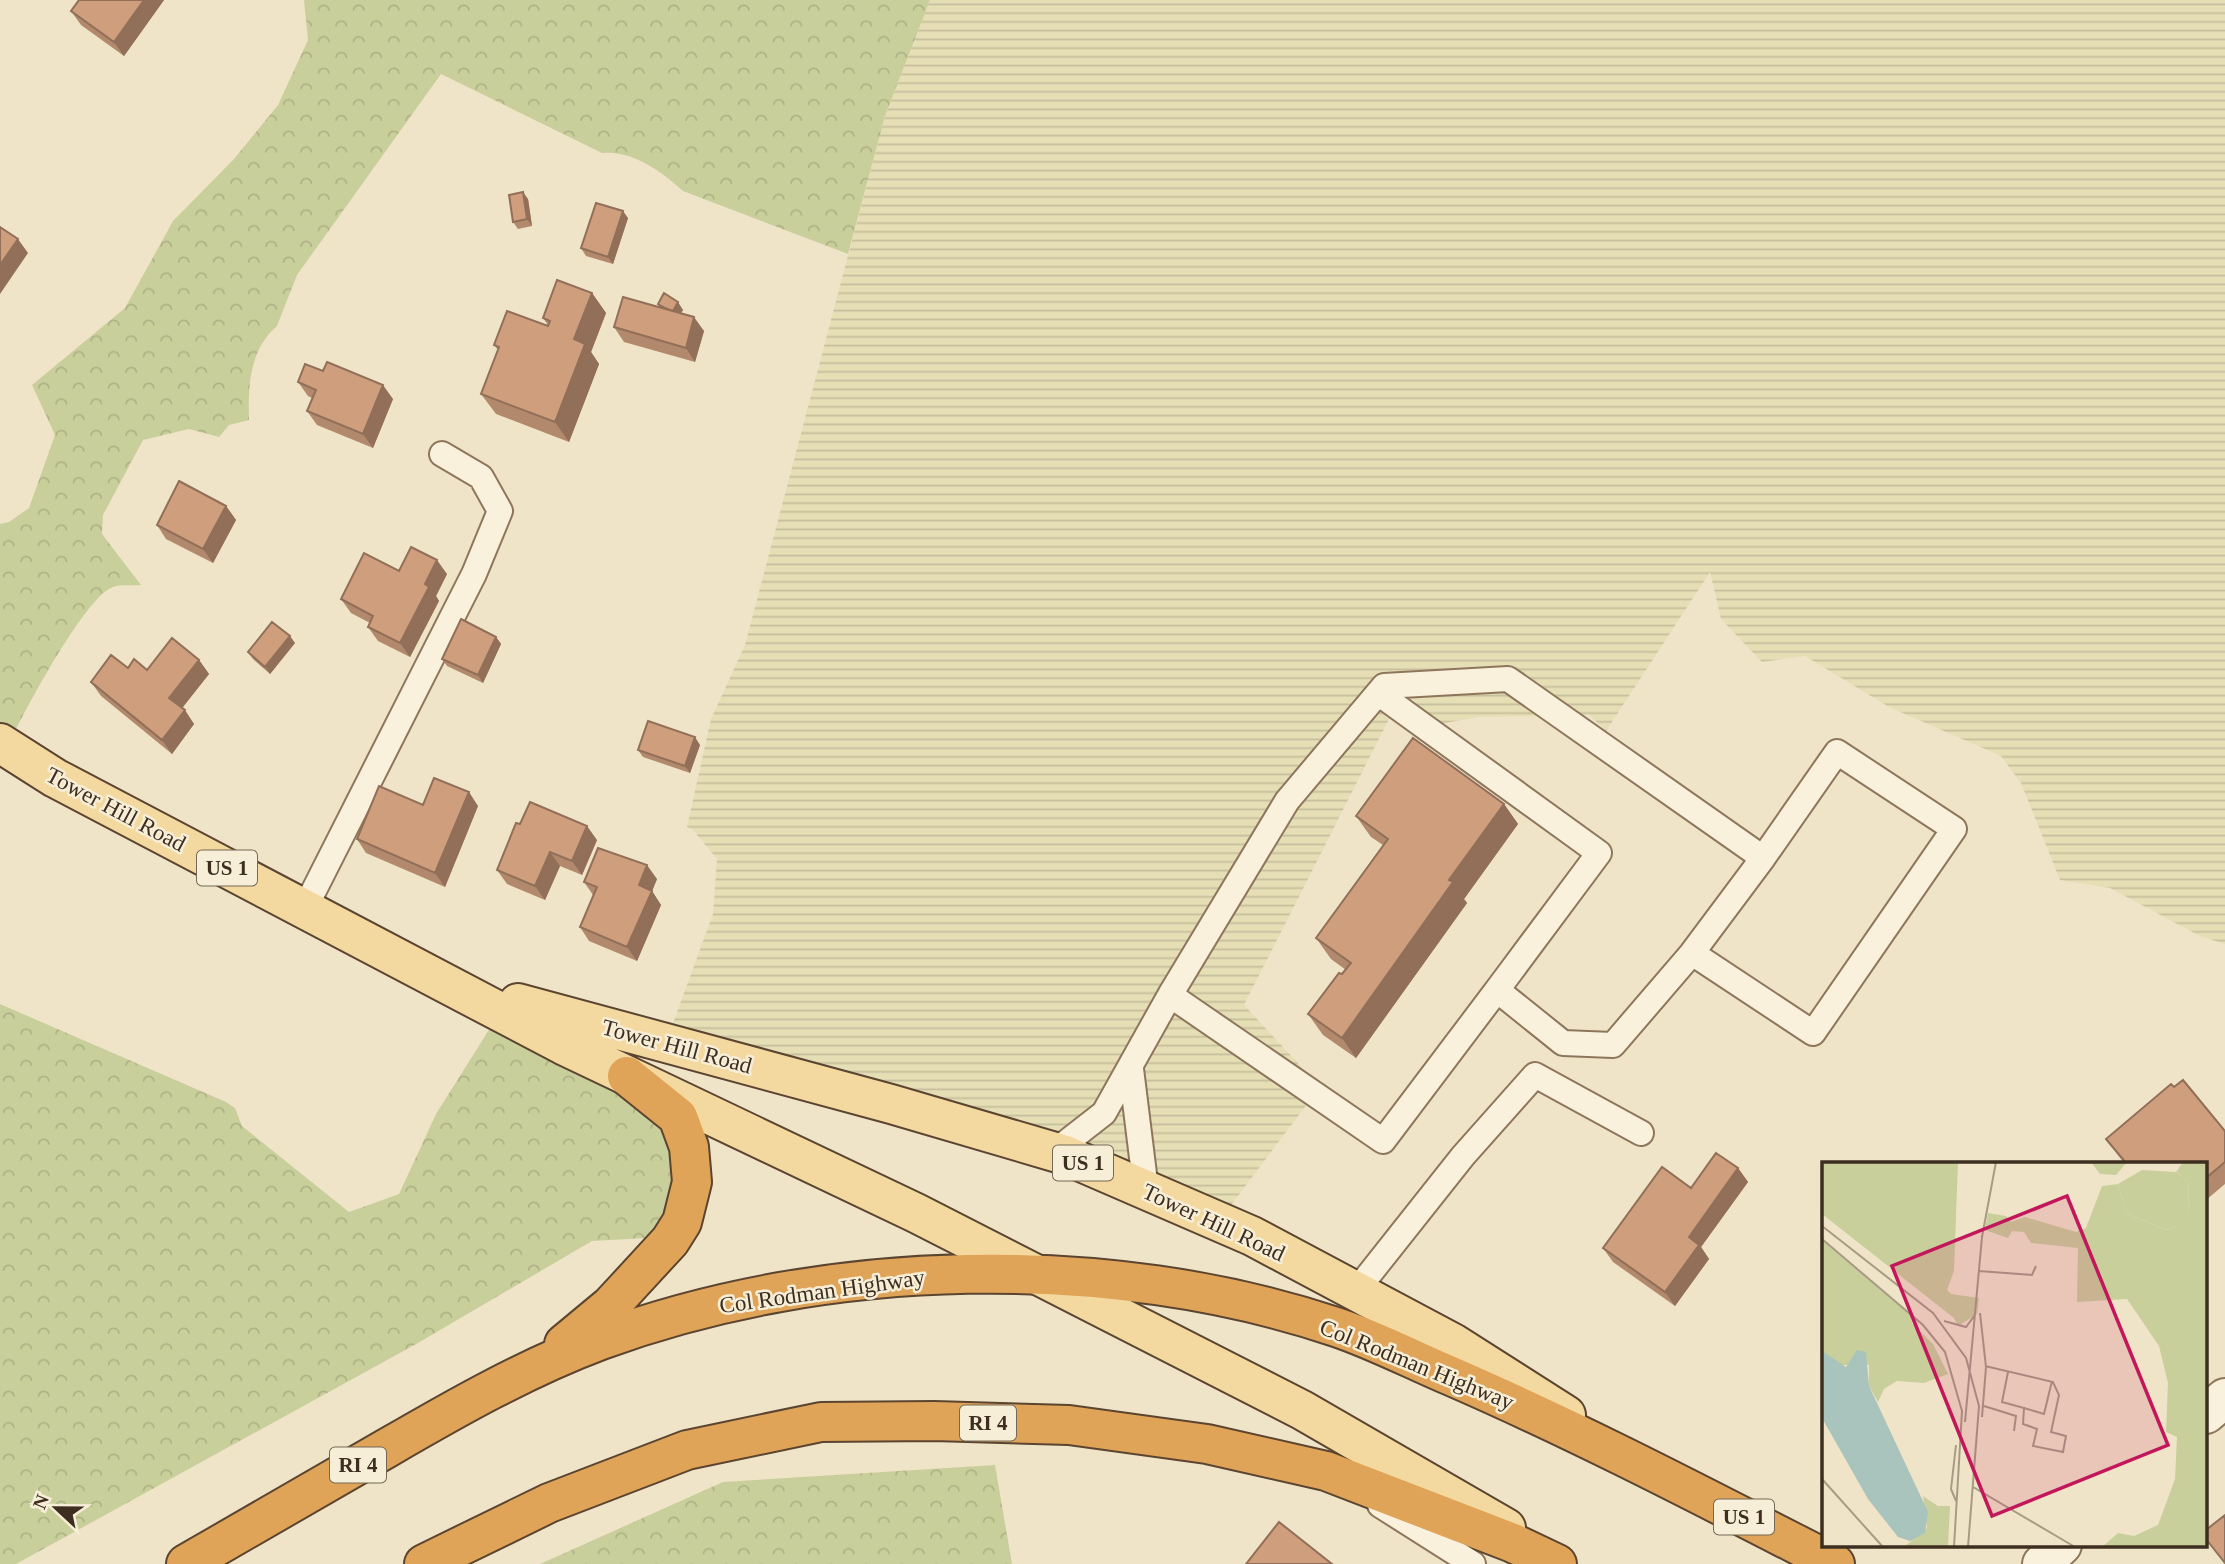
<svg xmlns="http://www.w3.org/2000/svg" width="2225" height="1564" font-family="'Times New Roman',serif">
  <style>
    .farmland { fill: url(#farmland-rules) }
    .forest { fill: url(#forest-crowns) }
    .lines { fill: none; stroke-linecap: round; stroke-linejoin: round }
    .lane-casing { stroke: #8d765c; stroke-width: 28 }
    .street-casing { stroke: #8d765c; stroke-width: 42 }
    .primary-casing { stroke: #5b4430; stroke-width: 42 }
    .highway-casing { stroke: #5b4430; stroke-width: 42 }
    .lane { stroke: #faf1dc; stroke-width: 24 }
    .street { stroke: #faf1dc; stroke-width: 38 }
    .primary { stroke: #f3d9a0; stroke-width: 38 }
    .highway { stroke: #e0a458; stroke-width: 38 }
    .wall { fill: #b2896c }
    .shaded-wall { fill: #916f58 }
    .building { fill: #cf9f7d; stroke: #916f58; stroke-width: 2 }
    .labels { text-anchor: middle; stroke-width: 5; stroke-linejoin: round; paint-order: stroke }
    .shield { fill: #f7eed8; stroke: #756857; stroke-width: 2 }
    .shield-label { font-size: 21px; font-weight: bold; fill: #3d2e20 }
    .street-label { font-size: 23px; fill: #3d2e20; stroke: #f7eed8 }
    .inset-road { fill: none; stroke: #a89b85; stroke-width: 2 }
    .view { fill: #c2185b; fill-opacity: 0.15; stroke: #c2185b; stroke-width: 3.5 }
    .inset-edge { fill: none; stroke: #3d2e20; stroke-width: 3.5 }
  </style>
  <defs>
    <pattern id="farmland-rules" width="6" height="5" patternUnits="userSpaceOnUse" patternTransform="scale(1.75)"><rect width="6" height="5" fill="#e6deb5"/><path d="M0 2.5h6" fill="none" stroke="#c6bf9b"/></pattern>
    <pattern id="forest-crowns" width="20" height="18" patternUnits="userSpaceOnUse" patternTransform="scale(1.75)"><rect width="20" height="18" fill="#c9cf9b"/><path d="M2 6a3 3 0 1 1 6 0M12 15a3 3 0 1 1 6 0" fill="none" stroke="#aeb285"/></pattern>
  </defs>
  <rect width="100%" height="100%" fill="#f0e4c8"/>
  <!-- farmland -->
  <path class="farmland" d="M 930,0 L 2225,0 L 2225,944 L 2200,936 L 2110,888 L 2060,880 L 2021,783 L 2001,756 L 1889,707 L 1805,656 L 1762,662 L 1721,619 L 1710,572 L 1606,731 L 1589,715 L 1479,717 L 1423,727 L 1389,719 L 1244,1005 L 1320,1087 L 1219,1221 L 669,1034 L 713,914 L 717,859 L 693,830 L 687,827 L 711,719 L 745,645 L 885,116 Z"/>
  <!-- forest -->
  <path class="forest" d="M 304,0 L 930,0 L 885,116 L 848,254 L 683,191 C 661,171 632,150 602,153 L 441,74 L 297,275 L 277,326 C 249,350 248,387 249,420 L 229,425 L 219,437 L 189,429 L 143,440 L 103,515 L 102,534 L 141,585 C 133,586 121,584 113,587 C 85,597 27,707 12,737 L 0,730 L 0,524 L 9,522 L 29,508 L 55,435 L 32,385 L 125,308 L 173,221 L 234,159 L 278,105 L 308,40 Z
    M 514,990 L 629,1052 L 661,1079 L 690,1126 L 665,1237 L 592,1241 L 418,1343 L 16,1564 L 0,1564 L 0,1004 L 226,1102 L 235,1108 L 242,1126 L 349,1212 L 399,1194 L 436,1114 Z
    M 995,1465 L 1012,1564 L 540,1564 L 723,1482 Z"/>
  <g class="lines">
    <defs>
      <path id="lane" d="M 1378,693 L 1599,853 L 1497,990
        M 305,908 L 474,574 L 500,511 L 481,477 L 442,454
        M 1692,953 L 1763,858
        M 1131,1069 L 1146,1190
        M 1054,1152 L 1104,1113 L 1170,995 L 1287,801 L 1384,686 L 1508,679 L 1763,858 L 1837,752 L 1954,829 L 1813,1033 L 1692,953 L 1613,1045 L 1563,1043 L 1497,990 L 1383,1141 L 1170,995
        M 1356,1291 L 1463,1156 L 1535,1075 L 1641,1133
        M 1380,1505 L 1473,1564"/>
      <path id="street" d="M 2206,1414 L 2225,1398
        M 2042,1564 L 2062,1545"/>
      <path id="primary" d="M 0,743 L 55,778 L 563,1045 L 916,1213 L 1302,1410 L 1506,1528
        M 518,1003 L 891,1104 L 1065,1155 L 1252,1236 L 1453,1343 L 1566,1415"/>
      <path id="highway" d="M 564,1344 L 611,1305 L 670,1241 L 682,1222 L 692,1182 L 689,1147 L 678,1117 L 627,1076
        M 186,1564 C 253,1526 320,1487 387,1448 C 456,1408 526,1368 601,1340 C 826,1257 1109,1251 1336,1327 C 1375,1340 1413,1360 1451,1376 C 1582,1433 1708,1499 1835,1564
        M 424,1564 L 549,1503 L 687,1450 L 821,1422 L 934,1421 L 1069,1425 L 1207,1444 L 1326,1471 L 1513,1543 L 1557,1564"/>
    </defs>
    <!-- lane casing -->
    <use href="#lane" class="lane-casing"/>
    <!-- street casing -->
    <use href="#street" class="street-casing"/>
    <!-- primary casing -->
    <use href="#primary" class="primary-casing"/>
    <!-- highway casing -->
    <use href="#highway" class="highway-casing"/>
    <!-- lane -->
    <use href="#lane" class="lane"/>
    <!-- street -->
    <use href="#street" class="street"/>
    <!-- primary -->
    <use href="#primary" class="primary"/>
    <!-- highway -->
    <use href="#highway" class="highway"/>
  </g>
  <!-- wall -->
  <path class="wall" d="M 79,0 L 164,0 L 124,56 L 81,25 L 71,11 Z
    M 528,199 L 532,226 L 518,229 L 513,222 Z
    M 628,218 L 613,264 L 586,256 L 581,248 Z
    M 592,293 L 606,313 L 591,352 L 599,364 L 569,442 L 496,414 L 481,394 L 498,350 L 494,345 L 548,326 L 548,325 L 543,318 Z
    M 658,304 L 683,310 L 681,313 L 704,331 L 695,362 L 624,342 L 614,327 L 660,307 Z
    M 298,382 L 393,399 L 373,448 L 317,425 L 307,411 L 312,398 L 308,396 Z
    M 226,506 L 236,520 L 213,563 L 166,539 L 157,525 Z
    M 399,571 L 447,574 L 436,596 L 439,601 L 410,657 L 378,641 L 368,627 L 370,623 L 351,613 L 341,599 Z
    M 496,637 L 501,644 L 483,683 L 447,666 L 442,659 Z
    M 295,643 L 270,674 L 253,659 L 248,652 Z
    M 199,660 L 209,674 L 182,708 L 194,724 L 172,754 L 101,696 L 91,682 L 128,668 L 147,670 Z
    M 700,745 L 690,773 L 643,757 L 638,750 Z
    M 1504,804 L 1518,824 L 1464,899 L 1467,903 L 1356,1058 L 1323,1035 L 1308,1014 L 1346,970 L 1331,959 L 1316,938 L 1383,845 L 1371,837 L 1356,816 Z
    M 423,805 L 478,806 L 445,887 L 366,853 L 357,839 Z
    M 520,824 L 597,840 L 582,875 L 560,866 L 545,900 L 507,884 L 497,870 Z
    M 657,879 L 652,891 L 661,905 L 637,961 L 589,941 L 580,927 L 593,895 L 584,882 Z
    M 2174,1087 L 2225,1131 L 2225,1184 L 2206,1200 L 2206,1163 L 2124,1163 L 2106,1139 Z
    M 1738,1168 L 1748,1182 L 1701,1247 L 1709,1259 L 1675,1306 L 1613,1262 L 1603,1248 Z"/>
  <!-- shaded-wall -->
  <path class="shaded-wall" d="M 144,0 L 164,0 L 124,56 L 114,42 Z
    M 523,192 L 528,199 L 532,226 L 527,219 Z
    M 623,211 L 628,218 L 613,264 L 608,257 Z
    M 18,239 L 28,253 L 0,294 L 0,265 Z
    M 592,293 L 606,313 L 591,352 L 599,364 L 569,442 L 555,422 L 574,339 Z
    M 678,302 L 683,310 L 677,320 L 672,313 Z
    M 694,317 L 704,331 L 695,362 L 686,348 Z
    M 383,385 L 393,399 L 373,448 L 363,434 Z
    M 226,506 L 236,520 L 213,563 L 203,549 Z
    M 437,560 L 447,574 L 436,596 L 439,601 L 410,657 L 400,643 L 425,584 Z
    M 290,636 L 295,643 L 270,674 L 265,667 Z
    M 496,637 L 501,644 L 483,683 L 478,675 Z
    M 199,660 L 209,674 L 179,712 L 169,698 Z
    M 185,710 L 194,724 L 172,754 L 162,740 Z
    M 695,737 L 700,745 L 690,773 L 685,766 Z
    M 469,792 L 478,806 L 445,887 L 435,873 Z
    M 1504,804 L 1518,824 L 1464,899 L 1467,903 L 1356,1058 L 1342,1038 L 1449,880 Z
    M 587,826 L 597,840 L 582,875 L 572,861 Z
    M 550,852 L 560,866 L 545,900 L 535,886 Z
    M 647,865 L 657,879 L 652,891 L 661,905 L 637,961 L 627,947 L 639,885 Z
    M 1738,1168 L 1748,1182 L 1701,1247 L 1709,1259 L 1675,1306 L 1665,1292 L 1689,1237 Z"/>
  <!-- building -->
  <path class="building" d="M 79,0 L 144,0 L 114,42 L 71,11 Z
    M 523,192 L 527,219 L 513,222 L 509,195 Z
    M 596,203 L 623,211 L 608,257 L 581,248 Z
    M 0,227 L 18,239 L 0,265 Z
    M 557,280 L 592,293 L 574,339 L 585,344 L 555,422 L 481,394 L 499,347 L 494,345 L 507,311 L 548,326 L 550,321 L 543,318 Z
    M 664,293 L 678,302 L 673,311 L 665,308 L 658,304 Z
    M 623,297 L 694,317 L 686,348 L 614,327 Z
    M 327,362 L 383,385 L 363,434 L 307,411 L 316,390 L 298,382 L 305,364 L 323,371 Z
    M 179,481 L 226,506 L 203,549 L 157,525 Z
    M 411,547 L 437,560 L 425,584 L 429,587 L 400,643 L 368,627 L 373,616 L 341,599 L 364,553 L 399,571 Z
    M 461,619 L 496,637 L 478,675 L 442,659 Z
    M 272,622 L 290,636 L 265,667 L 248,652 Z
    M 172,638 L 199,660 L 169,698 L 185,710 L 162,740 L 91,682 L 111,655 L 128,668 L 134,659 L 147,670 Z
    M 648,721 L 695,737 L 685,766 L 638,750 Z
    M 1413,738 L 1504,804 L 1449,880 L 1453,882 L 1342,1038 L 1308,1014 L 1339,973 L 1342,974 L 1351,963 L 1316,938 L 1388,839 L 1356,816 Z
    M 434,778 L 469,792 L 435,873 L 357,839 L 379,786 L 423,805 Z
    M 530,802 L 587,826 L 572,861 L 550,852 L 535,886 L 497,870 L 516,823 L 520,824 Z
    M 598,848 L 647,865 L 639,885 L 652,891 L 627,947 L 580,927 L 597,887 L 584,882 Z
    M 2183,1080 L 2225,1131 L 2225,1162 L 2206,1178 L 2206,1163 L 2126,1163 L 2106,1139 L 2171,1084 L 2174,1087 Z
    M 1716,1153 L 1738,1168 L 1689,1237 L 1699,1245 L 1665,1292 L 1603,1248 L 1662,1167 L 1691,1188 Z
    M 2225,1515 L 2225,1563 L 2206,1539 L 2206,1530 Z
    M 1279,1522 L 1332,1564 L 1246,1564 Z"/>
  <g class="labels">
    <!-- shield labels -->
    <g class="shield">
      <rect x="197" y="850.5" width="60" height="35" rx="5"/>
      <rect x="1053" y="1145.5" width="60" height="35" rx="5"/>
      <rect x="960" y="1405.5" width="56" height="35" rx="5"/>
      <rect x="330" y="1447.5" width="56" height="35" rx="5"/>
      <rect x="1714" y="1499.5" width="60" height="35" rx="5"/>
    </g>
    <g class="shield-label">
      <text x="227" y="875">US 1</text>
      <text x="1083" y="1170">US 1</text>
      <text x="988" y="1430">RI 4</text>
      <text x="358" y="1472">RI 4</text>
      <text x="1744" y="1524">US 1</text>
    </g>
    <!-- street labels -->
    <g class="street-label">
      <text transform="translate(116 809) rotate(28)" y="8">Tower Hill Road</text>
      <text transform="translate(677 1046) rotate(15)" y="8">Tower Hill Road</text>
      <text transform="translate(1214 1222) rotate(25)" y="8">Tower Hill Road</text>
      <text transform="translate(822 1291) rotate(-8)" y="8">Col Rodman Highway</text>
      <text transform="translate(1417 1364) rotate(22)" y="8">Col Rodman Highway</text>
    </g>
  </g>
  <!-- overview -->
  <g transform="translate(1822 1162)">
    <rect width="385" height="385" fill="#f0e4c8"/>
    <path d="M 320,8 L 354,10 L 366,19 L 367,48 L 358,64 L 345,68 L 305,52 L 296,22 Z" fill="#c9cf9b"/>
    <path d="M 0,0 L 136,0 L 132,109 L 125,128 L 129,132 L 157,136 L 155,152 L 136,164 L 132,156 L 0,52 ZM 269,0 L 305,0 L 294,13 L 278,12 ZM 361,0 L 385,0 L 385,385 L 280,385 L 296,371 L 312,374 L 336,363 L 353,317 L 355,275 L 344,270 L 346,221 L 337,184 L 305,137 L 255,140 L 256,86 L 209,81 L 202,70 L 190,69 L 186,76 L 163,68 L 166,51 L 184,54 L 189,60 L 203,55 L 254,70 L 264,66 L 280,24 L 296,22 L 305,52 L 345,68 L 357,64 L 367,48 L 366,19 L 354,10 ZM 0,78 L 89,152 L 90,161 L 111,182 L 126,212 L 102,221 L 75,219 L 62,227 L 56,240 L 47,224 L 47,203 L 16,203 L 0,189 ZM 101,334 L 116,344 L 128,344 L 126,385 L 82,385 L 105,366 Z" fill="#c9cf9b"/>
    <path d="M 35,188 L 44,190 L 47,224 L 106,350 L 103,371 L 88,379 L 76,375 L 46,337 L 0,256 L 0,189 L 24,205 Z" fill="#a9c4bc"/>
    <path class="inset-road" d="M 0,64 L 111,151 L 144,196 L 157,244 L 146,385M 0,77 L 101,163 L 123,190 L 140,249 L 132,385M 157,109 L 210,113 L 214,104M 158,151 L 164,205 L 160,255M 122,159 L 144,165 L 153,153M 163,204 L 231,220 L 237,233 L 229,270 L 244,274 L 241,290 L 211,284 L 215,267 L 201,262 L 202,246 L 180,240 L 186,210M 162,244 L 194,254 L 192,269M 202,246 L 222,252 L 230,219M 143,260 L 160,75 L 174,0M 0,317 L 61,385M 151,325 L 253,385M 134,339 L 129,327 L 134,283"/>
    <path class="view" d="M 245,34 L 346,283 L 170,354 L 70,104 Z"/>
    <rect width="385" height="385" class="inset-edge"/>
  </g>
  <!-- north arrow -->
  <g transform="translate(56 1508) rotate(292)" stroke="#f7eed8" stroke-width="5" paint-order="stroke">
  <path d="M0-5L12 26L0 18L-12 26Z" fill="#3d2e20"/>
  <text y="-10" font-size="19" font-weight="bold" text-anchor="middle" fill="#3d2e20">N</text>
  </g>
</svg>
